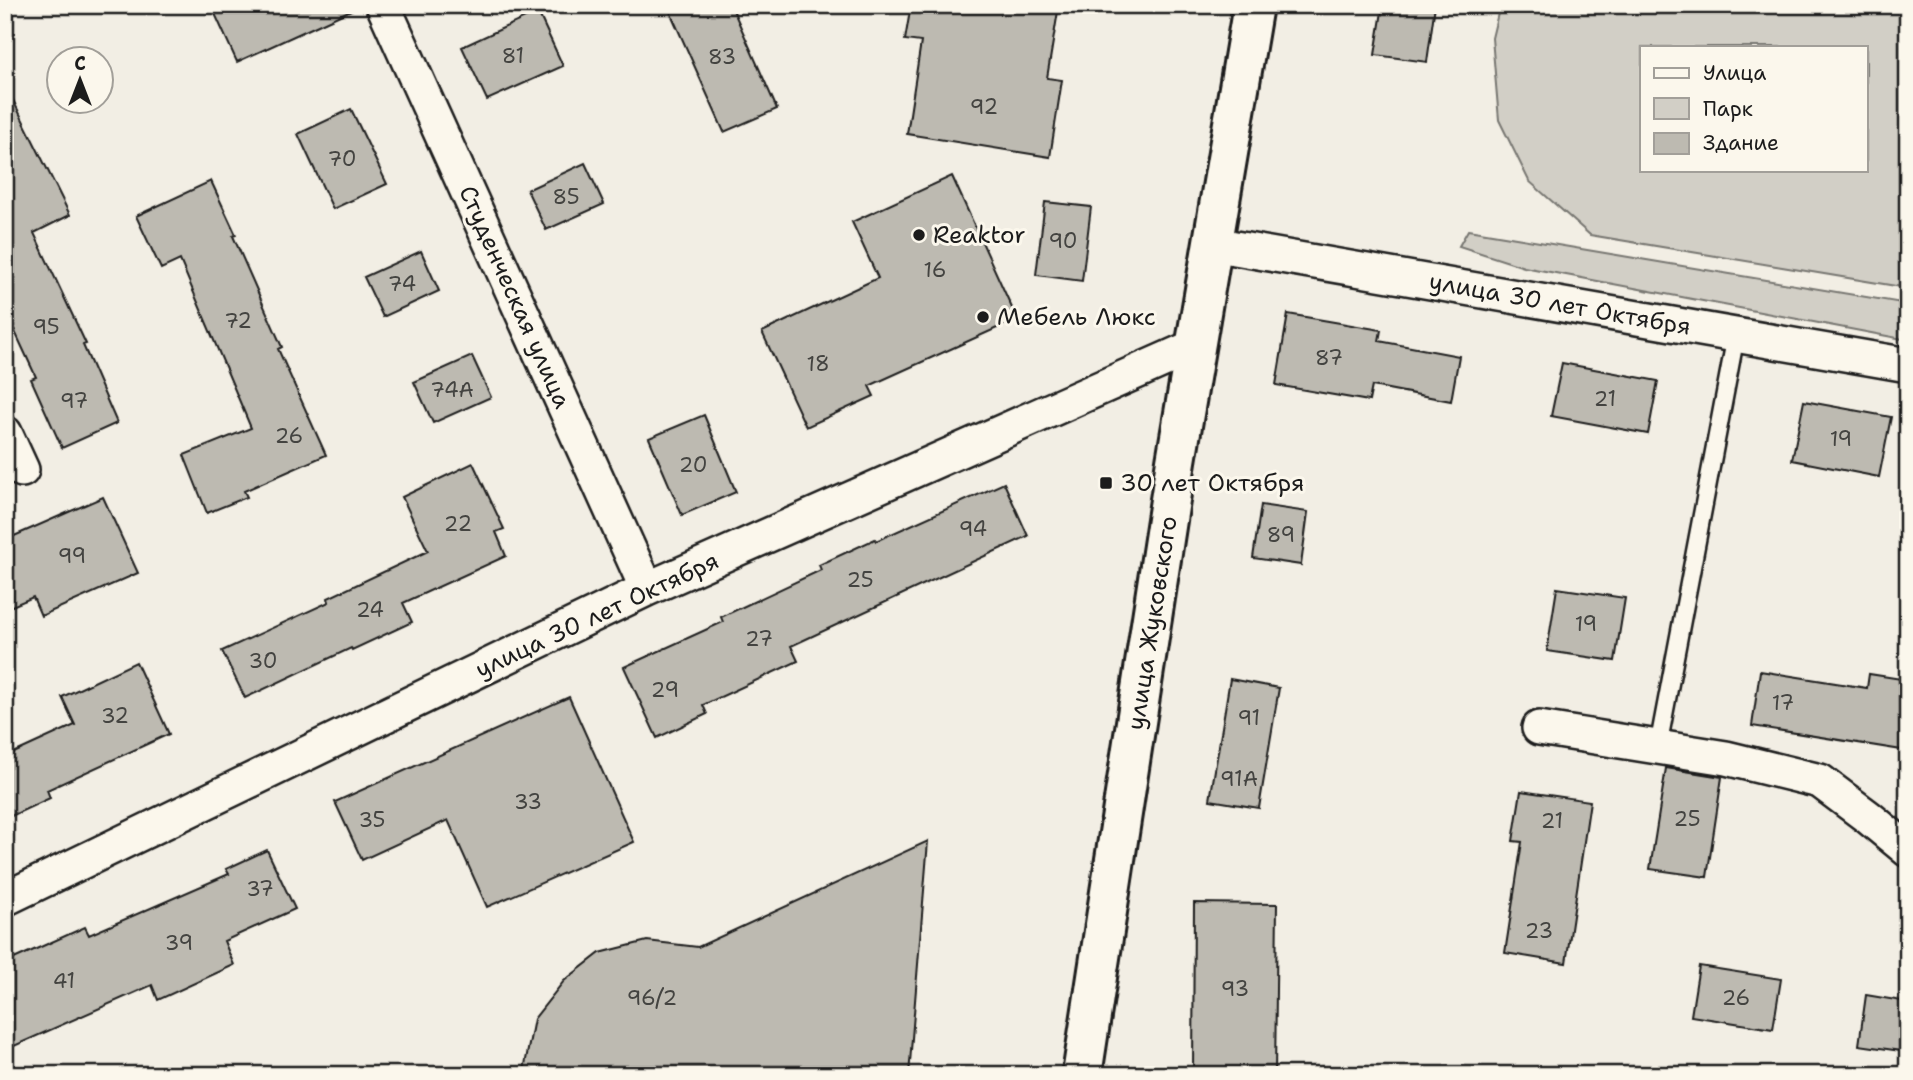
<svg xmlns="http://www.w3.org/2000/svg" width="1913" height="1080" font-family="'Shantell Sans',sans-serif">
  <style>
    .green { fill: #d2cfc6; stroke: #777671; stroke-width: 2; fill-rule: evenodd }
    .building { fill: #bdbab1; stroke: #1c1c1c; stroke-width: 2 }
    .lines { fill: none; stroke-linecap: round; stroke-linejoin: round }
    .service-casing { stroke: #1c1c1c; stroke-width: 21 }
    .minor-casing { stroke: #1c1c1c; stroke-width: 38 }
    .primary-casing { stroke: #1c1c1c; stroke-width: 44 }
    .service { stroke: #fbf7ec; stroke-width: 16 }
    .minor { stroke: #fbf7ec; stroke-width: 33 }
    .primary { stroke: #fbf7ec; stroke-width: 38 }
    .poi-dot { fill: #1c1c1c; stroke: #fbf7ec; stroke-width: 2.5 }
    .labels { text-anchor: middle; stroke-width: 6; stroke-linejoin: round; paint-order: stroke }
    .number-label { font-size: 21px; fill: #444441 }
    .poi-label { font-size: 24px; fill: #1c1c1c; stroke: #fbf7ec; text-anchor: start }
    .street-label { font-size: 24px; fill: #1c1c1c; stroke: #fbf7ec }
  </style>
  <rect width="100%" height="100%" fill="#f2eee4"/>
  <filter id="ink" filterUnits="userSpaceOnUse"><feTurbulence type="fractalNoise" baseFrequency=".0143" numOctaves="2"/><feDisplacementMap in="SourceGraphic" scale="14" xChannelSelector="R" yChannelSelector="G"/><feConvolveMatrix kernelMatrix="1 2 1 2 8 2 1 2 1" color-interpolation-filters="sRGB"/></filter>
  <g filter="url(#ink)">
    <!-- green -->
    <path class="green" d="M 1500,5 L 1908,5 L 1908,288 L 1590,235 L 1529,181 L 1499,120 L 1492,38 ZM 1642,47 L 1866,47 L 1866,170 L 1642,170 Z
      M 1468,230 L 1908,304 L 1908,340 L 1524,267 L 1459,246 Z"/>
    <!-- building -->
    <path class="building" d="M 211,5 L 362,5 L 237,62 Z
      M 667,5 L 731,5 L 777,109 L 724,132 Z
      M 911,5 L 1059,5 L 1047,78 L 1062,80 L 1050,157 L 907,134 L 921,42 L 905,40 Z
      M 1383,5 L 1435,5 L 1427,62 L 1375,55 Z
      M 538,12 L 563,66 L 487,100 L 462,47 Z
      M 5,84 L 70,215 L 34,233 L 86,344 L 83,345 L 117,423 L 62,448 L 31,379 L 36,377 L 5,310 Z
      M 351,109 L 387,184 L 333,209 L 298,134 Z
      M 585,163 L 604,204 L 546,230 L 527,190 Z
      M 952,176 L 1017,319 L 869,386 L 874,396 L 806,427 L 762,332 L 878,278 L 852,222 Z
      M 211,181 L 236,235 L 233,236 L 282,347 L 278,349 L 326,455 L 244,491 L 247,497 L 207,513 L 184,455 L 251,428 L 180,260 L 161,269 L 136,216 Z
      M 1045,202 L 1091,207 L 1082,281 L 1036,275 Z
      M 421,251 L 439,291 L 383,317 L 364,277 Z
      M 1288,314 L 1381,330 L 1379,341 L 1459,356 L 1451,401 L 1372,386 L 1369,401 L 1276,385 Z
      M 472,356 L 491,397 L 433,423 L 414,382 Z
      M 1562,363 L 1658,381 L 1648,434 L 1551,416 Z
      M 1804,401 L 1891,417 L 1879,477 L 1792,460 Z
      M 704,415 L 736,492 L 682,515 L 649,438 Z
      M 473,463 L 504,529 L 496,532 L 506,556 L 403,603 L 412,622 L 352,650 L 351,648 L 245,698 L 222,651 L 329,602 L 328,598 L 428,551 L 402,497 Z
      M 1004,483 L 1028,536 L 791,646 L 798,661 L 703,705 L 707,714 L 657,738 L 624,667 L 723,622 L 721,617 L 821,570 L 819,565 L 875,539 L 876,541 Z
      M 103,497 L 138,573 L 41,616 L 33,597 L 5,609 L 5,540 Z
      M 1261,505 L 1308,512 L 1301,565 L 1253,558 Z
      M 1557,588 L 1625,598 L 1615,661 L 1547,651 Z
      M 136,662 L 169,734 L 47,790 L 50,798 L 5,819 L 5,757 L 75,725 L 62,697 Z
      M 1760,671 L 1867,688 L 1869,674 L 1908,680 L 1908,751 L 1752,726 Z
      M 1230,679 L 1279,688 L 1259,808 L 1210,800 Z
      M 569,697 L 634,842 L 487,907 L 448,820 L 362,860 L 335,802 Z
      M 1666,768 L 1722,777 L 1707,877 L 1650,869 Z
      M 1521,791 L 1590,801 L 1566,963 L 1505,953 L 1522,842 L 1513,841 Z
      M 928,841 L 909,1075 L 523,1075 L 534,1019 L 564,981 L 600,953 L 647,941 L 698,947 Z
      M 267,850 L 295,909 L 224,941 L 234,965 L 158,1000 L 152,985 L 5,1050 L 5,963 L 85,927 L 89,935 L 229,874 L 226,869 Z
      M 1194,903 L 1277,904 L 1275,1075 L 1193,1075 Z
      M 1699,966 L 1781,979 L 1773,1029 L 1691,1016 Z
      M 1866,995 L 1908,1002 L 1908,1052 L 1859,1045 Z"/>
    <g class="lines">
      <defs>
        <path id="service" d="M 1658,747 L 1736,335"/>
        <path id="minor" d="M 383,5 L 647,589
          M 1212,244 L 1908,365
          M 5,433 L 22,470
          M 1539,728 L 1726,758 L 1820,781 L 1868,817 L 1908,850
          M 5,899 L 647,589 L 1195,346"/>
        <path id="primary" d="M 1082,1075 L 1176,461 L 1253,5"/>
      </defs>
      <!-- service casing -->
      <use href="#service" class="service-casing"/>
      <!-- minor casing -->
      <use href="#minor" class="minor-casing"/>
      <!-- primary casing -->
      <use href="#primary" class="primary-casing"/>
      <!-- service -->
      <use href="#service" class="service"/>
      <!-- minor -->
      <use href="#minor" class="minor"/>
      <!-- primary -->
      <use href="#primary" class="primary"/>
    </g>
  </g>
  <!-- markers -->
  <g class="poi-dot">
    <circle cx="919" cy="235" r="7"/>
    <circle cx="983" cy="317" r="7"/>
    <rect x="1099" y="476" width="14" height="14" rx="3.5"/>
  </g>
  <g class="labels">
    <!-- number labels -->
    <g class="number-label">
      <text x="513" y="63">81</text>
      <text x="722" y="64">83</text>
      <text x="984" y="114">92</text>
      <text x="342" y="166">70</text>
      <text x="566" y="204">85</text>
      <text x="1063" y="248">90</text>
      <text x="935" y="277">16</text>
      <text x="402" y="291">74</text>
      <text x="238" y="328">72</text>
      <text x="46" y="334">95</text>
      <text x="1329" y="365">87</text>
      <text x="818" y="371">18</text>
      <text x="452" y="397">74А</text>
      <text x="1605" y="406">21</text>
      <text x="74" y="408">97</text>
      <text x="289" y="443">26</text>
      <text x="1841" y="446">19</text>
      <text x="693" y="472">20</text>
      <text x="458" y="531">22</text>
      <text x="973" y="536">94</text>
      <text x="1281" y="542">89</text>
      <text x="72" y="563">99</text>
      <text x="860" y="587">25</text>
      <text x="370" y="617">24</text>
      <text x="1586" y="631">19</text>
      <text x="759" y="646">27</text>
      <text x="263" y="668">30</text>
      <text x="665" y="697">29</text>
      <text x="1783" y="710">17</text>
      <text x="115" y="723">32</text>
      <text x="1249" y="725">91</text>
      <text x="1239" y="786">91А</text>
      <text x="528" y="809">33</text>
      <text x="1687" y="826">25</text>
      <text x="372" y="827">35</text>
      <text x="1552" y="828">21</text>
      <text x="260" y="896">37</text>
      <text x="1539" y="938">23</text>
      <text x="179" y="950">39</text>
      <text x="64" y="988">41</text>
      <text x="1235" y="996">93</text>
      <text x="652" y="1005">96/2</text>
      <text x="1736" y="1005">26</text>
    </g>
    <!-- poi labels -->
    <g class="poi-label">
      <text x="933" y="243">Reaktor</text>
      <text x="997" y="325">Мебель Люкс</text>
      <text x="1120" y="491">30 лет Октября</text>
    </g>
    <!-- street labels -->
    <g class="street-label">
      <text transform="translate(515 297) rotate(66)" y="8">Студенческая улица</text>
      <text transform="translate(1560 304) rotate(10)" y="8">улица 30 лет Октября</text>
      <text transform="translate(597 615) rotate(-25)" y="8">улица 30 лет Октября</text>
      <text transform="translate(1152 623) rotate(-81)" y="8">улица Жуковского</text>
    </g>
  </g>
  <!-- margin -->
  <rect width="1913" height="1080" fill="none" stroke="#fbf7ec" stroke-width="28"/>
  <rect x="14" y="14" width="1885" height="1052" fill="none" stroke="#1c1c1c" stroke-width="2.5" filter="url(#ink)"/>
  <!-- legend -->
  <rect x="1640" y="46" width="228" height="126" fill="#fbf7ec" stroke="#a29f99" stroke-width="2"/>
  <rect x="1654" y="68" width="35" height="10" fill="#fbf7ec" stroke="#a29f99" stroke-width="2"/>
  <text x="1703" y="80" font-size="21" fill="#1c1c1c">Улица</text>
  <rect x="1654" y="98" width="35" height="21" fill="#d2cfc6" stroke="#a29f99" stroke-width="2"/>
  <text x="1703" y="116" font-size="21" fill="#1c1c1c">Парк</text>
  <rect x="1654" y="133" width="35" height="21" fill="#bdbab1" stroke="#a29f99" stroke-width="2"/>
  <text x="1703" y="150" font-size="21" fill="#1c1c1c">Здание</text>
  <!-- north arrow -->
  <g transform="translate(80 80)"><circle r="33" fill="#fbf7ec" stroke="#a29f99" stroke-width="2"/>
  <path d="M0-5L12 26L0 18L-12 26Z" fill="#1c1c1c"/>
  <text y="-10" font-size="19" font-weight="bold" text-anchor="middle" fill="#1c1c1c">С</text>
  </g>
</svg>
